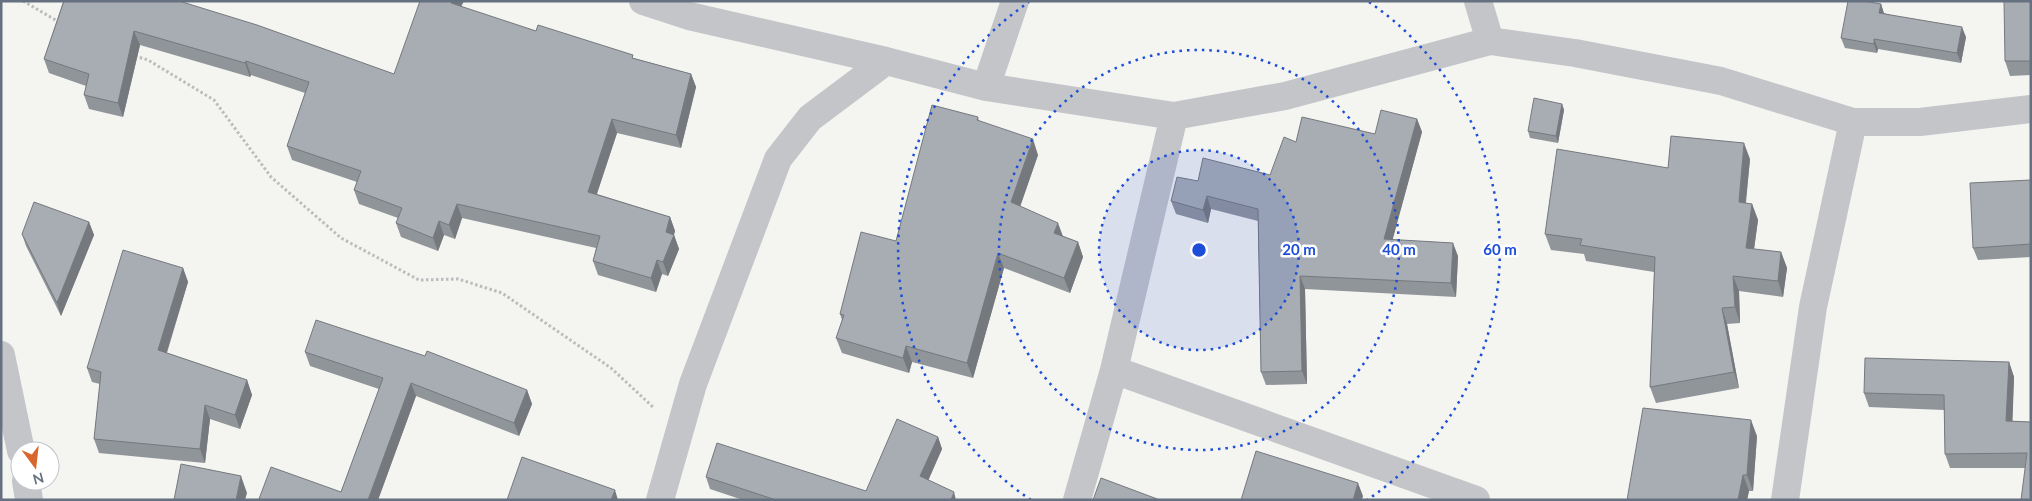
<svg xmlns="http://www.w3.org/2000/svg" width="2032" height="501" font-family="Lato,sans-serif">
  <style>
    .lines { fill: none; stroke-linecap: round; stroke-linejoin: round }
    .path { stroke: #babcbe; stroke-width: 3; stroke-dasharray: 2.5 2.5; stroke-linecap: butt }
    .minor { stroke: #c3c5c9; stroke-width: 28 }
    .wall { fill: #90959a }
    .shaded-wall { fill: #75797d }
    .building { fill: #a7adb3; stroke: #75797d }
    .ring { fill: none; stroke: #1d4ed8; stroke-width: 2.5; stroke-dasharray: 2.5 5 }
    .centre { fill: #1d4ed8; stroke: #fff; stroke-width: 2.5 }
    .ring-label { font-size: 15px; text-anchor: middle; font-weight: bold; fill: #1d4ed8; stroke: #fff; stroke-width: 5; stroke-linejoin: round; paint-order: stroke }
  </style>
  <rect width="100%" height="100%" fill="#f4f4f1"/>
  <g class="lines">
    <!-- path -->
    <path class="path" d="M 23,1 L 59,22
      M 135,56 L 148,60 L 214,100 L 271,177 L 341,238 L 419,280 L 458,279 L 502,293 L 611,368 L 653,407"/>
    <!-- minor -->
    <path class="minor" d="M 643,1 L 689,16 L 886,61 L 986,87 L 1174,116 L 1285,96 L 1490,41 L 1575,53 L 1721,81 L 1853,122 L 1920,122 L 2031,109
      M 1478,1 L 1490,41
      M 986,87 L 1015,1
      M 1,355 L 21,451
      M 1114,370 L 1476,500
      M 26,481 L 29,500
      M 660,500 L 693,384 L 778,159 L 810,118 L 886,61
      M 1077,500 L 1114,370 L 1174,116
      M 1785,500 L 1813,307 L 1853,122"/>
  </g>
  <!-- wall -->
  <path class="wall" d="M 61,1 L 179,1 L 394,74 L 461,7 L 536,31 L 691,74 L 696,87 L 681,148 L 617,133 L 597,194 L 670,217 L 675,231 L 674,235 L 679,249 L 668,276 L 662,274 L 656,292 L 598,275 L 593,261 L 596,248 L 462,218 L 455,239 L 444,235 L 438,251 L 401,237 L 396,223 L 398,218 L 359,204 L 354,190 L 357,182 L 292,160 L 287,146 L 305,93 L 251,75 L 250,77 L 140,45 L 123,117 L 89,109 L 84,95 L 86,86 L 49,73 L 44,59 L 63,2 Z
    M 2031,1 L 2031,75 L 2010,76 L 2005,61 Z
    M 1881,4 L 1884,13 L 1966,37 L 1961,63 L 1878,49 L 1877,53 L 1845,48 L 1841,38 Z
    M 1562,104 L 1564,110 L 1558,143 L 1530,138 L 1528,131 Z
    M 978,117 L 979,121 L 1038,155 L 1020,207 L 1063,236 L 1078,242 L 1083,257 L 1070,293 L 1004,268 L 973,378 L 912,362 L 909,373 L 842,353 L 836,338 L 842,320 L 840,314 L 896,241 Z
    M 1417,119 L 1422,132 L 1392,240 L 1458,256 L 1456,297 L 1305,289 L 1307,384 L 1266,385 L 1261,372 L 1258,221 L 1211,209 L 1208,223 L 1176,214 L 1171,201 L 1198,181 L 1270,175 L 1296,142 L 1375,134 Z
    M 1750,159 L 1746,203 L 1752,204 L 1758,220 L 1754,249 L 1781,252 L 1787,268 L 1783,297 L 1739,291 L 1740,323 L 1727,324 L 1739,388 L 1656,403 L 1650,387 L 1654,272 L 1586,261 L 1584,254 L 1551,250 L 1545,234 L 1668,168 Z
    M 2031,180 L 2031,257 L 1978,260 L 1973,248 Z
    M 89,222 L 94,235 L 61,316 L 26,246 L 22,234 Z
    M 183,268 L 188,282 L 167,353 L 247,380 L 252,395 L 240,429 L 210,419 L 205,463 L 99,453 L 94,439 L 100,384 L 92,382 L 87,368 Z
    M 305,352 L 527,390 L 532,404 L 519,436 L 416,396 L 378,500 L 260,500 L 259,499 L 341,492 L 379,389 L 310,366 Z
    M 2009,362 L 2014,377 L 2012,421 L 2031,422 L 2025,468 L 1950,468 L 1945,454 L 1944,410 L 1869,407 L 1864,393 Z
    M 1757,436 L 1753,491 L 1749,491 L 1747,500 L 1627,500 Z
    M 938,437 L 942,449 L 928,480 L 956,500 L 743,500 L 710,489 L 706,477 L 866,491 Z"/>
  <!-- shaded-wall -->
  <path class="shaded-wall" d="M 452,1 L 464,1 L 456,17 L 451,3 Z
    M 1881,4 L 1884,14 L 1879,13 Z
    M 1962,27 L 1966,37 L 1961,63 L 1957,53 Z
    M 134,31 L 140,45 L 123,117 L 118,103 Z
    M 1874,39 L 1878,49 L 1877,53 L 1874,44 Z
    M 246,61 L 251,75 L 250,77 L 245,63 Z
    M 691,74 L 696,87 L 681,148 L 676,135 Z
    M 1562,104 L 1564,110 L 1558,143 L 1556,136 Z
    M 612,119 L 617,133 L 593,205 L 588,192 Z
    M 1417,119 L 1422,132 L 1389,253 L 1384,239 Z
    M 1033,139 L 1038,155 L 1016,218 L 1011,202 Z
    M 1744,143 L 1750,159 L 1744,218 L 1739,202 Z
    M 1207,196 L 1211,209 L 1208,223 L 1203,210 Z
    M 457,204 L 462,218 L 455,239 L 449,225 Z
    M 1752,204 L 1758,220 L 1752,264 L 1746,248 Z
    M 670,217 L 675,231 L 673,237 L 674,235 L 679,249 L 668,276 L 663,262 L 666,232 Z
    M 439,221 L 444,235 L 438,251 L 433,238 Z
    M 89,222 L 94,235 L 61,316 L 57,303 Z
    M 1058,223 L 1064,239 L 1054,233 Z
    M 1078,242 L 1083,257 L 1070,293 L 1064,278 Z
    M 1453,243 L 1458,256 L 1456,297 L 1451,283 Z
    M 1781,252 L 1787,268 L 1783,297 L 1778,281 Z
    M 998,253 L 1004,268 L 973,378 L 967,363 Z
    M 657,260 L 662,274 L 656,292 L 651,278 Z
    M 183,268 L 188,282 L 163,364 L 158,350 Z
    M 1300,276 L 1305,289 L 1307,384 L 1302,371 Z
    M 1733,276 L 1739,291 L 1740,323 L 1735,307 Z
    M 1722,308 L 1727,324 L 1739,388 L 1734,372 Z
    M 906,346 L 912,362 L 909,373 L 903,358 Z
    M 2009,362 L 2014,377 L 2012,436 L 2006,421 Z
    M 247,380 L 252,395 L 240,429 L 235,415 Z
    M 411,383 L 416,396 L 378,500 L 368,500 Z
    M 527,390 L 532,404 L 519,436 L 514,423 Z
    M 205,405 L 210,419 L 205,463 L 200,449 Z
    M 1751,420 L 1757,436 L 1753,491 L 1747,475 Z
    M 938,437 L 942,449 L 925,488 L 920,476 Z
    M 1743,475 L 1749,491 L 1747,500 L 1738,500 Z
    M 241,476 L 247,493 L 245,500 L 236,500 Z
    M 1358,483 L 1363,496 L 1362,500 L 1353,500 Z
    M 615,490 L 618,500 L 611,500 Z
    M 954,492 L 956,500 L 951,500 Z"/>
  <!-- building -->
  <path class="building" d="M 64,1 L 179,1 L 257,25 L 394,74 L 420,1 L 452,1 L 451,3 L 536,31 L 538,25 L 633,55 L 632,58 L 691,74 L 676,135 L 612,119 L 588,192 L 670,217 L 666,232 L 674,235 L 663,262 L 657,260 L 651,278 L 593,261 L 600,236 L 457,204 L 449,225 L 439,221 L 433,238 L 396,223 L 402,208 L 354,190 L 361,171 L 287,146 L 309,82 L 246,61 L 245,63 L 134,31 L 118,103 L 84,95 L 89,74 L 44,59 Z
    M 1848,1 L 1864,1 L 1881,4 L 1879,13 L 1962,27 L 1957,53 L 1874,39 L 1874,44 L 1841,38 Z
    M 2004,1 L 2031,1 L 2031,61 L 2005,61 Z
    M 1534,98 L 1562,104 L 1556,136 L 1528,131 Z
    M 932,105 L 978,117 L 977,120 L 1033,139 L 1011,202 L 1058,223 L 1054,233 L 1078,242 L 1064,278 L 998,253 L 967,363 L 906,346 L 903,358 L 836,338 L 844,315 L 840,314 L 861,232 L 896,241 Z
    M 1381,110 L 1417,119 L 1384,239 L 1453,243 L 1451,283 L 1300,276 L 1302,371 L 1261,372 L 1258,209 L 1207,196 L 1203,210 L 1171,201 L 1177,177 L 1198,181 L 1203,158 L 1270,175 L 1284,137 L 1296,142 L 1302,117 L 1375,134 Z
    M 1671,136 L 1744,143 L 1739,202 L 1752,204 L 1746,248 L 1781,252 L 1778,281 L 1733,276 L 1735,307 L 1722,308 L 1734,372 L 1650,387 L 1655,257 L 1580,245 L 1582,239 L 1545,234 L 1557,149 L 1668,168 Z
    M 2031,180 L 2031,244 L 1973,248 L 1970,183 Z
    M 34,202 L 89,222 L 57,303 L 22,234 Z
    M 123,250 L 183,268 L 158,350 L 247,380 L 235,415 L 205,405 L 200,449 L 94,439 L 101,372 L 87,368 Z
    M 316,320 L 425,356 L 427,351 L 527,390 L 514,423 L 411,383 L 368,500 L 262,500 L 259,499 L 271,467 L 341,492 L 383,378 L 305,352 Z
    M 1865,358 L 2009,362 L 2006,421 L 2031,422 L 2031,500 L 2021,500 L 2027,453 L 1945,454 L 1944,395 L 1864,393 Z
    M 1643,408 L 1751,420 L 1747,475 L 1743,475 L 1738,500 L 1627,500 Z
    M 897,419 L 938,437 L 920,476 L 954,492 L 951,500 L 776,500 L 706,477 L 717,443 L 866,491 Z
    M 1256,451 L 1358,483 L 1353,500 L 1241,500 Z
    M 522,457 L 615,490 L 611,500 L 507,500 Z
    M 181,464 L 241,476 L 236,500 L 174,500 Z
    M 1101,478 L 1160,500 L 1093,500 Z"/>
  <!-- distance rings -->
  <circle cx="1199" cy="250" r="100" fill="#1d4ed8" fill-opacity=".12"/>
  <g class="ring">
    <circle cx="1199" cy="250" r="100"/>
    <circle cx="1199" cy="250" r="200"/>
    <path d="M1031 500A301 301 0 0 1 1029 2M1369 2A301 301 0 0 1 1367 500"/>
  </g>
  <circle cx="1199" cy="250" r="8" class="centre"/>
  <g class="ring-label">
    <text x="1299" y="255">20 m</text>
    <text x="1399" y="255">40 m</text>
    <text x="1500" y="255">60 m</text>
  </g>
  <!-- border -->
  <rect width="2032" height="501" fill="none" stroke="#657180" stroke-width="5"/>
  <!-- north arrow -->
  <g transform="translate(35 466) rotate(165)"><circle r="24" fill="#ffffff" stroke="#c1c6cc"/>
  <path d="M0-4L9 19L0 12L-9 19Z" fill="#d8672e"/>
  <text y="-8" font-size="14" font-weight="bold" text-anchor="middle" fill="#657180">N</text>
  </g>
</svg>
